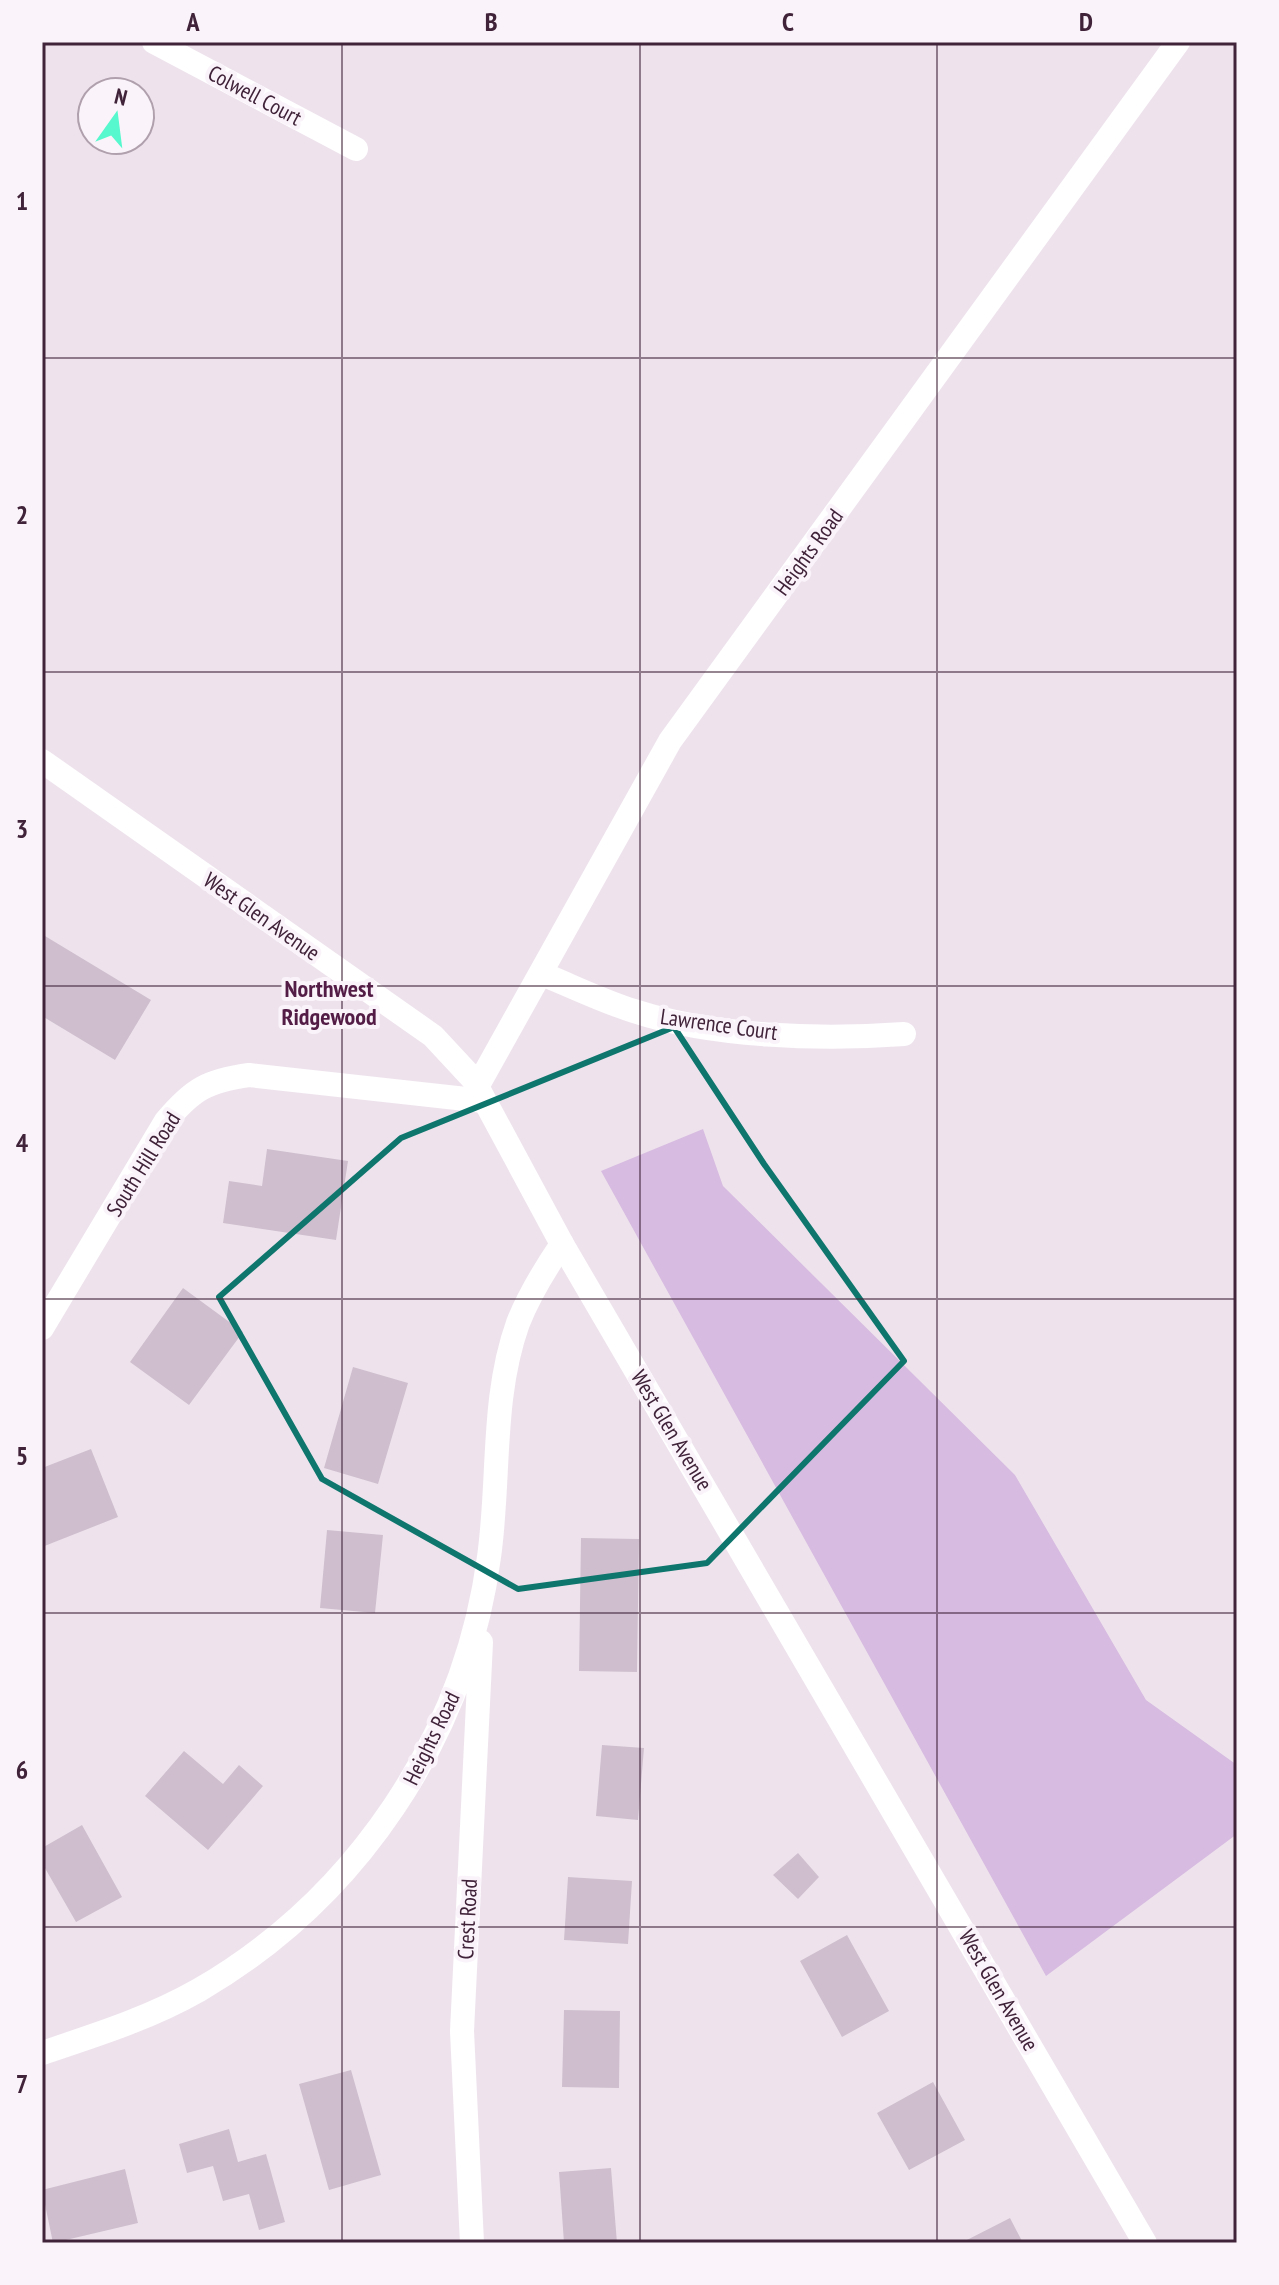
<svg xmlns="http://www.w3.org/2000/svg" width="1279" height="2285" font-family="'PT Sans Narrow',sans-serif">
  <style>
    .green { fill: #d7bbe0 }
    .building { fill: #cfbfce }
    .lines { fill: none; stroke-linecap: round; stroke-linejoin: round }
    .street { stroke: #fff; stroke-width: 24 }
    .secondary { stroke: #fff; stroke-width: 24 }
    .marked { fill: none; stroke: #0f766e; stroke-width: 6; stroke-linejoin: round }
    .grid { fill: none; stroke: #402239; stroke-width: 2; stroke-opacity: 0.55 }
    .labels { text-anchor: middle; stroke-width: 8; stroke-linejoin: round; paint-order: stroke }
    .street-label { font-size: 22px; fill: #402239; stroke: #faf4fa }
    .neighbourhood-label { font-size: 24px; font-weight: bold; fill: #531c46; stroke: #faf4fa }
    .neatline { fill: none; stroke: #402239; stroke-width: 3 }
    .grid-label { font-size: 26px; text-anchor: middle; font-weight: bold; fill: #402239 }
  </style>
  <rect width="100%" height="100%" fill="#eee3ed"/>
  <!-- green -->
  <path class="green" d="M 703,1129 L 723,1186 L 1015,1475 L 1146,1700 L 1237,1765 L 1237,1834 L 1046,1976 L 601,1171 Z"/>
  <!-- building -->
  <path class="building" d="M 45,936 L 151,1000 L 115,1060 L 42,1016 Z
    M 267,1149 L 348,1161 L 336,1240 L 223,1223 L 229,1181 L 262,1186 Z
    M 183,1288 L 243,1332 L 189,1405 L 130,1362 Z
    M 353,1367 L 408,1383 L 378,1484 L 324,1468 Z
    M 91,1449 L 118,1517 L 42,1547 L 42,1468 Z
    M 327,1530 L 383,1535 L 375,1613 L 320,1608 Z
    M 581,1538 L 639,1539 L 637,1672 L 579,1671 Z
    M 602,1745 L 644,1748 L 638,1820 L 596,1816 Z
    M 184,1751 L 223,1784 L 239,1765 L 263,1786 L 208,1850 L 145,1796 Z
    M 82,1825 L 122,1897 L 76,1922 L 42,1863 L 42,1848 Z
    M 798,1853 L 819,1877 L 798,1899 L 773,1875 Z
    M 568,1877 L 632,1881 L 628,1944 L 564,1940 Z
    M 847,1935 L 889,2011 L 842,2037 L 800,1961 Z
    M 564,2010 L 620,2011 L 619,2088 L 562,2087 Z
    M 351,2070 L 381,2175 L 329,2190 L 299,2084 Z
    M 933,2082 L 965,2140 L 909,2170 L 877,2113 Z
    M 229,2129 L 238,2162 L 266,2154 L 285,2222 L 259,2230 L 249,2194 L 223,2201 L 213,2166 L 187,2173 L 179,2144 Z
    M 611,2168 L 617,2243 L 564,2243 L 559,2172 Z
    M 125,2169 L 138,2223 L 53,2243 L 42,2190 Z
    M 1010,2218 L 1023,2243 L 961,2243 Z"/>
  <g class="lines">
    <!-- street -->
    <path class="street" d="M 154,42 L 356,149
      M 542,974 C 572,986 602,1001 634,1011 C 713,1037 821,1040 904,1034
      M 477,1087 L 670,741 L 1178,42
      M 42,1328 L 166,1121 C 193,1089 207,1081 249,1075 L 484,1101
      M 42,2053 C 96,2035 150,2018 199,1990 C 356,1899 465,1737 489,1557 C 500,1480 491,1398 518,1323 C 529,1295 545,1269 562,1244
      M 472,2243 L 462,2031 L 481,1642"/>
    <!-- secondary -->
    <path class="secondary" d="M 42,761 L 433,1036 L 473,1079 L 562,1244 L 1145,2243"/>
  </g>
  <!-- marked area -->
  <path class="marked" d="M 674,1027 L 764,1164 L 904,1361 L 707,1563 L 518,1589 L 322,1479 L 219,1297 L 401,1138 Z"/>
  <!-- grid -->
  <path class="grid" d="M 342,42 L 342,2243M 640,42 L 640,2243M 937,42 L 937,2243M 42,358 L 1237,358M 42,672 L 1237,672M 42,986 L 1237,986M 42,1299 L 1237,1299M 42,1613 L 1237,1613M 42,1927 L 1237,1927"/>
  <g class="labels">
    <!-- street labels -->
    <g class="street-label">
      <text transform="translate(255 95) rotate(28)" y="8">Colwell Court</text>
      <text transform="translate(808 552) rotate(-54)" y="8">Heights Road</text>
      <text transform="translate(262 916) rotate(35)" y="8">West Glen Avenue</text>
      <text transform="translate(719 1024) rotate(8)" y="8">Lawrence Court</text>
      <text transform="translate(143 1164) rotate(-58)" y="8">South Hill Road</text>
      <text transform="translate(672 1430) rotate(59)" y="8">West Glen Avenue</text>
      <text transform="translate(431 1738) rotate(-64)" y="8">Heights Road</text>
      <text transform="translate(467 1919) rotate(-87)" y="8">Crest Road</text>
      <text transform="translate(999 1990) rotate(60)" y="8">West Glen Avenue</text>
    </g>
    <!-- neighbourhood labels -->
    <g class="neighbourhood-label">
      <text x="329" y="997">Northwest<tspan x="329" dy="28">Ridgewood</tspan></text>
    </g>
  </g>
  <!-- border -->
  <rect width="1279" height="2285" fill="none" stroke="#faf4fa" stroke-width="88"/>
  <!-- north arrow -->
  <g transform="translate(116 116) rotate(14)"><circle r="38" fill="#faf4fa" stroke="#b0a0ad" stroke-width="2"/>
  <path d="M0-6L14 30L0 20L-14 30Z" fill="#57f8cd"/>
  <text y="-12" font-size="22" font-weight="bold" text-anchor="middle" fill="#402239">N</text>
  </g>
  <rect x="44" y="44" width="1191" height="2197" class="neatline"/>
  <g class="grid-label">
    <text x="193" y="31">A</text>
    <text x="491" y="31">B</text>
    <text x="788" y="31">C</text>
    <text x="1086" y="31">D</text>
    <text x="22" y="210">1</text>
    <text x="22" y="524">2</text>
    <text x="22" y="838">3</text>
    <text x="22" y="1152">4</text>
    <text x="22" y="1465">5</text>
    <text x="22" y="1779">6</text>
    <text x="22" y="2093">7</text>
  </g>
</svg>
